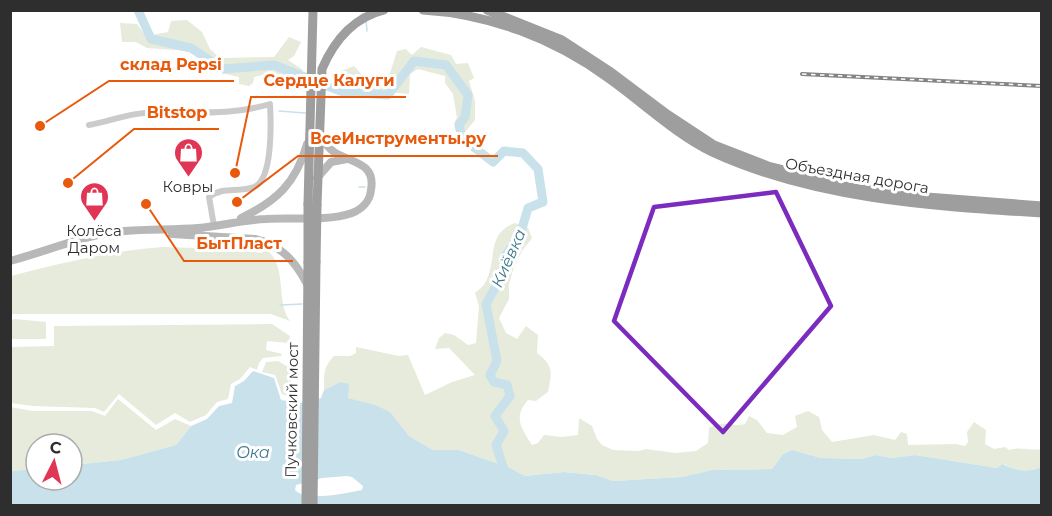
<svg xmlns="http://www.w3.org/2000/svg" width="1052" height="516" font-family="Montserrat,sans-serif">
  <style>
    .green { fill: #e6ebdc }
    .water { fill: #c8e1ea; fill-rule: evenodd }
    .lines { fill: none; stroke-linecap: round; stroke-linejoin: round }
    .stream { stroke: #c8e1ea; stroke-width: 1.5 }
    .river { stroke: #c8e1ea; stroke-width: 9 }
    .minor { stroke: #cbcbcb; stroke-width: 6 }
    .secondary { stroke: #b8b8b8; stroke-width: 8 }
    .trunk { stroke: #9e9e9e; stroke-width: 9 }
    .rail-casing { stroke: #838383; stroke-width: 4 }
    .rail { stroke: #fff; stroke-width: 1.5; stroke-dasharray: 4.5; stroke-linecap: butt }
    .trunk-bridge { stroke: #9e9e9e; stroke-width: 9 }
    .marked { fill: none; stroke: #7b2cbf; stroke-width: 4.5; stroke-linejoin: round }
    .labels { text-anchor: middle; stroke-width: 6; stroke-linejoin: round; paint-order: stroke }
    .street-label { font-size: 15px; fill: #2e2e2e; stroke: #fff }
    .poi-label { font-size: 15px; fill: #2e2e2e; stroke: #fff }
    .water-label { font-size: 16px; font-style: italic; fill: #3e788d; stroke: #fff }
    .leader { fill: none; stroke: #e8590c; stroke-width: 2 }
    .callout-dot { fill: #e8590c; stroke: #fff; stroke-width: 2 }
    .callout-label { font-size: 16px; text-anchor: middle; font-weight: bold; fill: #e8590c; stroke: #fff; stroke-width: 6; stroke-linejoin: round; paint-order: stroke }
  </style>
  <rect width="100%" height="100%" fill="#fff"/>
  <!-- green -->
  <path class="green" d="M 187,20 L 202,32 L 210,49 L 220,58 L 274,57 L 289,37 L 301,42 L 294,56 L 288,60 L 303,70 L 296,79 L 271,73 L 254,77 L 253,83 L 249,86 L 239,84 L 239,77 L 221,73 L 189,51 L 147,48 L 136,42 L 122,42 L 120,23 L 137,24 L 146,36 L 168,32 L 171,21 Z
    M 421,47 L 451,55 L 456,64 L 468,63 L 474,78 L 469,81 L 475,101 L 475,120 L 465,132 L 454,123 L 457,118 L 453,94 L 445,83 L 445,76 L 418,69 L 410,74 L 409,94 L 342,88 L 331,75 L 354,66 L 364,77 L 381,81 L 390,73 L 397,51 L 406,49 L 412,55 Z
    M 515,223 L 528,228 L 532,238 L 522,251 L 514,267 L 509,284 L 509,299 L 499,318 L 506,333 L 517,339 L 526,326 L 538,335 L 537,353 C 554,366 552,372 548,392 L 536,401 L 528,400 C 513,417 521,428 532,445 L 538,443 L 544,435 L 562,437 L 578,435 L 579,418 L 592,426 L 597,439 L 602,445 L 613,450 L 639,451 L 646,449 L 675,453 L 696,451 L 708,443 L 709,428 C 726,419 729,428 745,424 L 749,416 L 757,420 L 767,433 L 783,435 L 797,427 L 795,416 L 808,411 L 819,417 L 822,430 L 832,442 L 874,435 L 895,440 L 901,432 L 907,434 L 908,445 L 956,444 L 965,446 L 968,442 L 967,432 L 974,422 L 986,430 L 985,444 L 994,449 L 1005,447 L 1009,450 C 1020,446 1030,451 1041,449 L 1041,467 C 1029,473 1015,471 1004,464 L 997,468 L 915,455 L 892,458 L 875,455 L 862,459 L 821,458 L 792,450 L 783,454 L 772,469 L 712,470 L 682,477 L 613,481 L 596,475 L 564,472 L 525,476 L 510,468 L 459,450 L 433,450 L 409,436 L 389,412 L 376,405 L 347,398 L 344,383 L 340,382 L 324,390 C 324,373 323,368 334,356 L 350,356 L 356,353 L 356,347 L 399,356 L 408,355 L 425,395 L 452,382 L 475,375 L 449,348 L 435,349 L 439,338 L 445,333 L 454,335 L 468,345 L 476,343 L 479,306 L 475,293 C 478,290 483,287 485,283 C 498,261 485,234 515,223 Z
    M 163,247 L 230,249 L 261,253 L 267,250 C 288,268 275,300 290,321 L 271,314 L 11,314 L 11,276 C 61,263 110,251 163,247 Z
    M 15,319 L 46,322 L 46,339 L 11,339 L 11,320 Z
    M 272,324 L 290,336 L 289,343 L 267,341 L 266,350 L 282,354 L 281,356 L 263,358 L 259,363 L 257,370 L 250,367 L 240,379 L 231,384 L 228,399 L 217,402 L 206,415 L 190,422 L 175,413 L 156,425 L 119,394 L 104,412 L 95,408 L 33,406 L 11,403 L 11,347 L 54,346 L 54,326 Z
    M 278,361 L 290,368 L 293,398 L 282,394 L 275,375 L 262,372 L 266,362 Z
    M 118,399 L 156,430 L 175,419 L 191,426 L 176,445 L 121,460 L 72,465 L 72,444 L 36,444 L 36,469 L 11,471 L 10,407 L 33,411 L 92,411 L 105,416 Z"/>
  <!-- water -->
  <path class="water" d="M 253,371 L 274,378 L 281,400 L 300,403 L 321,398 L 324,390 L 340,382 L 349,384 L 348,398 L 376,405 L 390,412 L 409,436 L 433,450 L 459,450 L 510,468 L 525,476 L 564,472 L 596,475 L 613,481 L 682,477 L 712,470 L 772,469 L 783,454 L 792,450 L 821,458 L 862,459 L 875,455 L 892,458 L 915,455 L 997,468 L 1003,464 C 1015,471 1029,473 1041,467 L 1042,505 L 11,506 L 10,471 L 36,469 L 36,480 L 72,480 L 72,465 L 121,460 L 176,445 L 191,426 L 207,419 L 219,406 L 232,403 L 235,386 L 244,381 ZM 347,476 L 352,477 L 363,486 L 362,490 C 347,493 305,502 295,490 L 296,485 L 322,478 Z"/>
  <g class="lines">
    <!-- stream -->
    <path class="stream" d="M 366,20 L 367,31
      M 279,111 L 305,113
      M 359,187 L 365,187
      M 280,305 L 302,304"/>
    <!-- river -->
    <path class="river" d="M 138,10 L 151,39 L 191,48 L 223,69 L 274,65 L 343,92 L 388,95 L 414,61 L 446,65 L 468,95 L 465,117 L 459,125 L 463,143 L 471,145 L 493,162 L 504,151 L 523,153 L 538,169 L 543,202 L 528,208 L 521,232 L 506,255 L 500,279 L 486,304 L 497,361 L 490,375 L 494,382 L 507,385 L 510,396 L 495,416 L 504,431 L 496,445 L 506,476"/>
    <!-- minor -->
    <path class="minor" d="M 89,125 C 108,122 126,114 145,113 C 189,111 227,117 270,104 C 271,122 273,180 254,187 C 238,193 223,186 209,197 L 214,226"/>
    <!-- secondary -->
    <path class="secondary" d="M 317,178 L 331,162 L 347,159
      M 241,218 C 277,201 296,183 307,144
      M 172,234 L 255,239 C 281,245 295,261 307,284
      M 10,261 C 48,251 86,234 125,231 C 149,229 174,230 198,228 C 221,226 243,220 266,219 C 293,217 325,222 352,213 C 362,209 370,201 371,190 C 376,162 351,163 334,152 C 327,147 324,142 320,135"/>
    <!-- trunk -->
    <path class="trunk" d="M 423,10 C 490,14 555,39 608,78 C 642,102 675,134 712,152 C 814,199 931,206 1042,213
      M 487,10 L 562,40 L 611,72 L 667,114 L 714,145 L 768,166 L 825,180 L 901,195 L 1042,206
      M 308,204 L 313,10
      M 317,205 L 322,69 C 334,41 352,18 384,10
      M 306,506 L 308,262
      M 313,506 L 316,262"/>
    <defs>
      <path id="rail" d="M 802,74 L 1042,86"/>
    </defs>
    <!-- rail casing -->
    <use href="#rail" class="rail-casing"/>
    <!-- rail -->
    <use href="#rail" class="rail"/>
    <!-- trunk-bridge -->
    <path class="trunk-bridge" d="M 308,262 L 308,204
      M 316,262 L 317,205"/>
  </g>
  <!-- marked area -->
  <path class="marked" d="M 776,192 L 831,306 L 723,432 L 614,321 L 654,207 Z"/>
  <!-- icons -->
  <defs>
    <symbol id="shop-pin" viewBox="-11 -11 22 30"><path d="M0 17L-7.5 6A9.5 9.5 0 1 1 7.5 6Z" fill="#e03555" stroke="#fff"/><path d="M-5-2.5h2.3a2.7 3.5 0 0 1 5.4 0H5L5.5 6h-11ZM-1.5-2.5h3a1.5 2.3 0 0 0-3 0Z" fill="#fff"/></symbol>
  </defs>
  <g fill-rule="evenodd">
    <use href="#shop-pin" x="172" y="136" width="33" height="45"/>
    <use href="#shop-pin" x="78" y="180" width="33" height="45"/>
  </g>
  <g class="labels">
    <!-- street labels -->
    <g class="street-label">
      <text transform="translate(857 176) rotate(10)" y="5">Объездная дорога</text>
      <text transform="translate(292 410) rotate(-89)" y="5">Пучковский мост</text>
    </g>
    <!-- poi labels -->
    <g class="poi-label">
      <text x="188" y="192">Ковры</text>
      <text x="94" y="236">Колёса<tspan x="94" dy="17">Даром</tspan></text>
    </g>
    <!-- water labels -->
    <g class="water-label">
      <text transform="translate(508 258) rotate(-66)" y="6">Киёвка</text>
      <text x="253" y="458">Ока</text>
    </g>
  </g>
  <!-- callouts -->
  <path class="leader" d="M40 126L109 81H234M235 173L251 97H406M68 183L134 129H219M237 202L298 156H498M146 204L184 261H293"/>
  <g class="callout-dot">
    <circle cx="40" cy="126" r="6"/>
    <circle cx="235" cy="173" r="6"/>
    <circle cx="68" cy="183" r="6"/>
    <circle cx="237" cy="202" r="6"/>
    <circle cx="146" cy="204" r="6"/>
  </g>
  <g class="callout-label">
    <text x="171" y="70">склад Pepsi</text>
    <text x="329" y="86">Сердце Калуги</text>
    <text x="177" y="118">Bitstop</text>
    <text x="398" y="144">ВсеИнструменты.ру</text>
    <text x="239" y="249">БытПласт</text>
  </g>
  <!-- border -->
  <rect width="1052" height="516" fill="none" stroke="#2e2e2e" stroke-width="24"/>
  <!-- north arrow -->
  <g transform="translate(54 462) rotate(6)"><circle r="28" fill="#ffffff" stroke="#ababab" stroke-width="1.5"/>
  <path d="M0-4.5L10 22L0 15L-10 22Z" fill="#e03555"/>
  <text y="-9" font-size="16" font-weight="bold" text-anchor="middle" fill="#2e2e2e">С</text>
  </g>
</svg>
